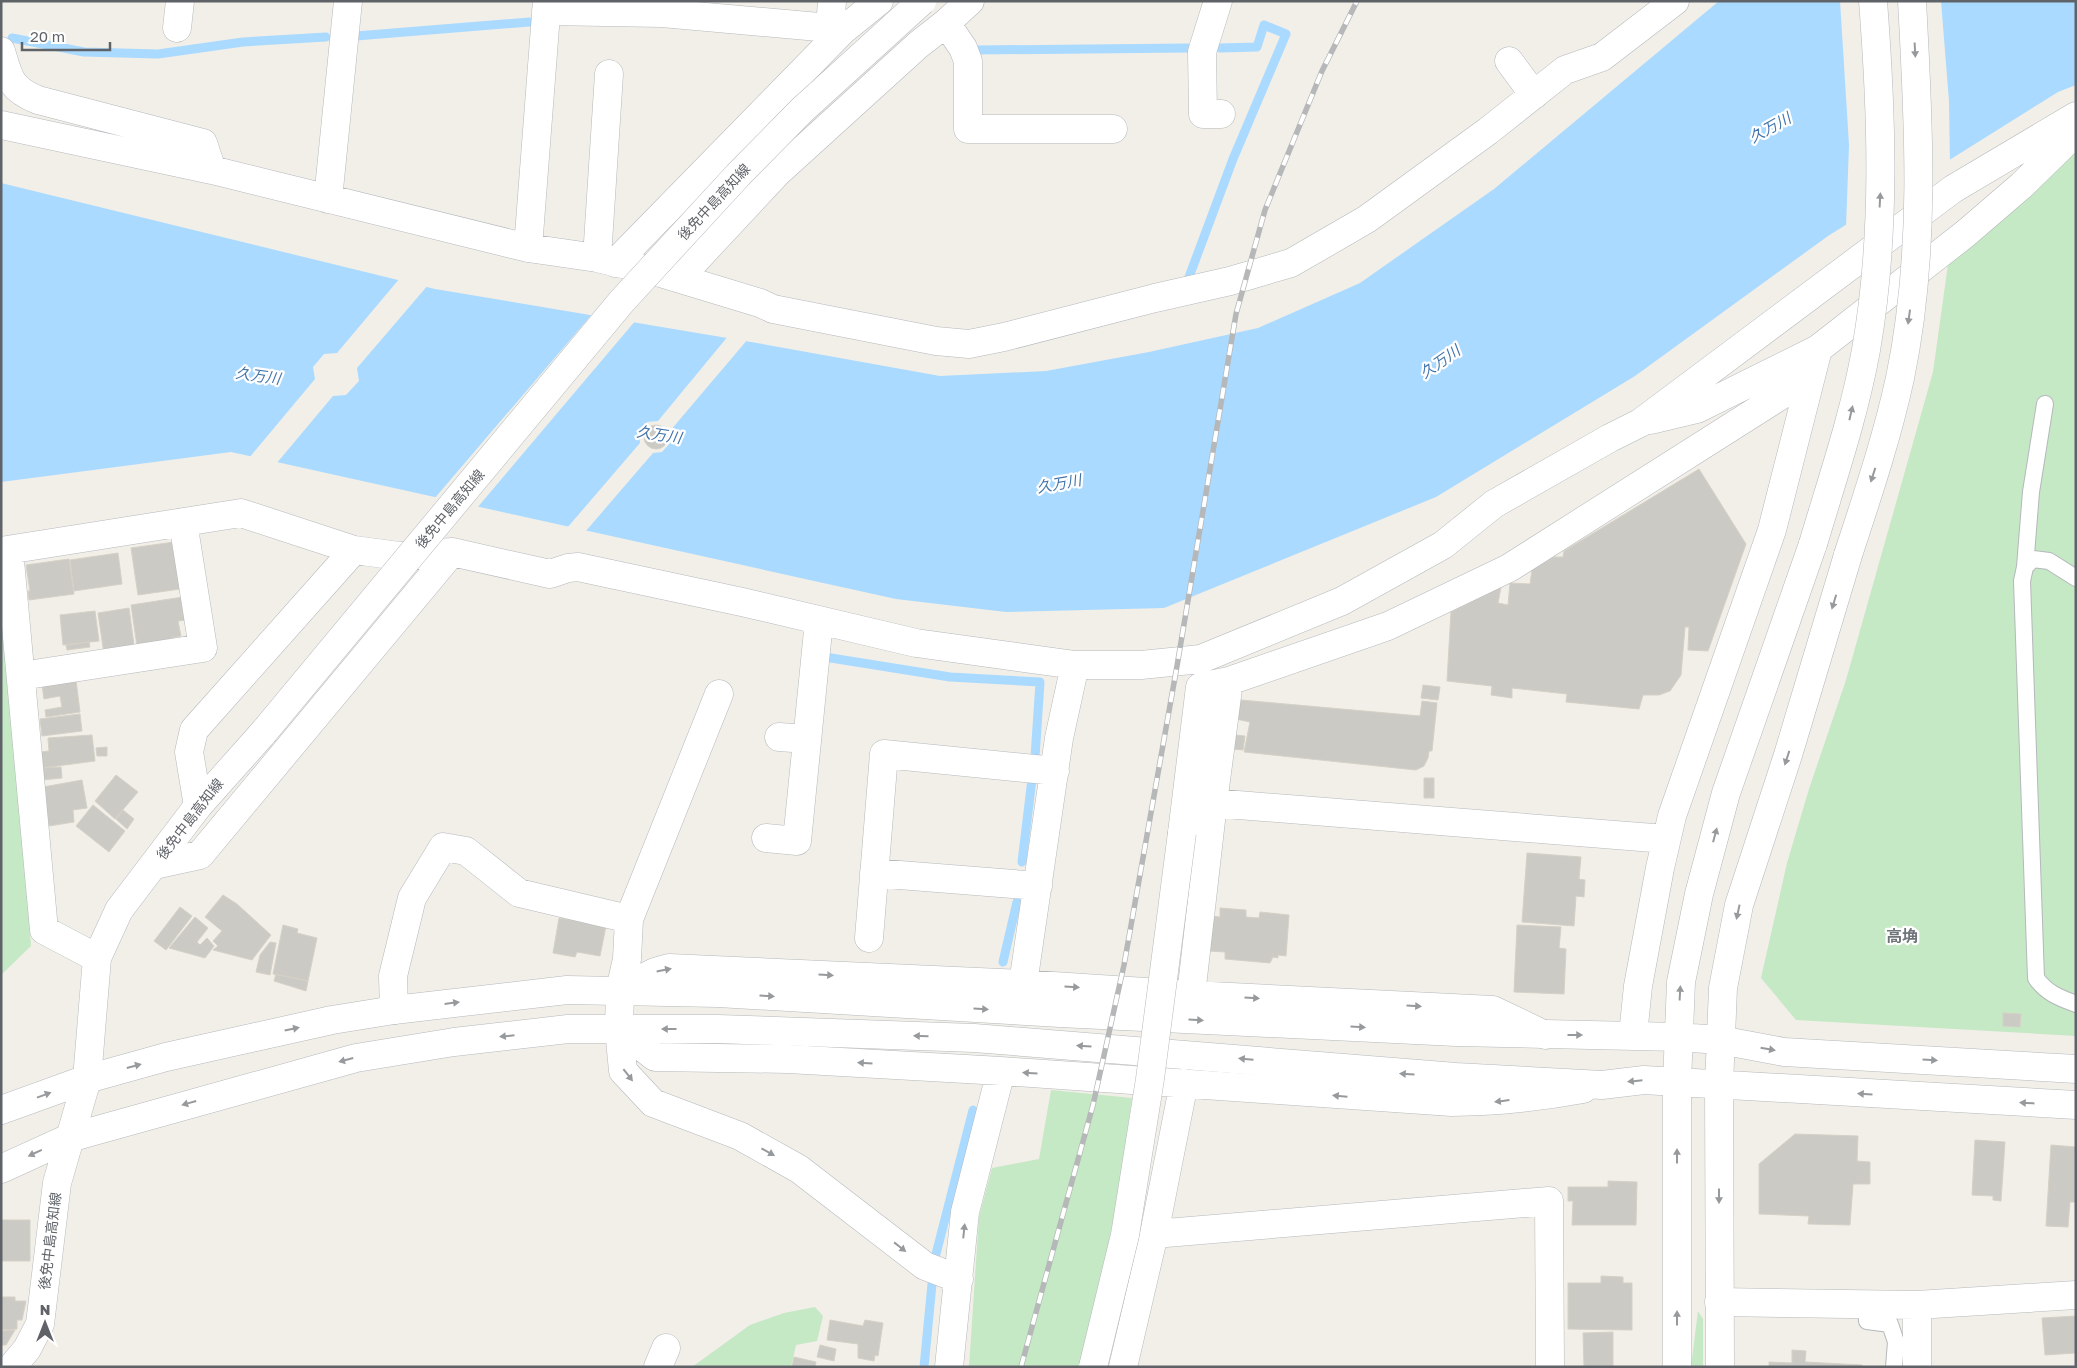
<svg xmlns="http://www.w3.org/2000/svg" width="2077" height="1368" font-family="'Golos Text','Noto Sans JP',sans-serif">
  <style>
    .green { fill: #c5e8c5 }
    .water { fill: #aadaff }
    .pier { fill: #f1efe8 }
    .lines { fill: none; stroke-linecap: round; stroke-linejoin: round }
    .stream { stroke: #aadaff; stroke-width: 9 }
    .building { fill: #cccac5; stroke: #d6d1c6 }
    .service-casing { stroke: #b5b8bc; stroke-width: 18 }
    .minor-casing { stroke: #b5b8bc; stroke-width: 29 }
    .tertiary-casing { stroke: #b5b8bc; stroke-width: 29 }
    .secondary-casing { stroke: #b6babf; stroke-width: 29 }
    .service { stroke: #fff; stroke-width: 16 }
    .minor { stroke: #fff; stroke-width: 28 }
    .tertiary { stroke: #fff; stroke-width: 28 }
    .secondary { stroke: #fff; stroke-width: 28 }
    .rail-casing { stroke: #b6b7b8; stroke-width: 5.5 }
    .rail { stroke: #fff; stroke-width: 4; stroke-dasharray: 11; stroke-linecap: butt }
    .minor-bridge-casing { stroke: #b5b8bc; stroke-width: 29; stroke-linecap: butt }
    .tertiary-bridge-casing { stroke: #b5b8bc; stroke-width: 29; stroke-linecap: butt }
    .secondary-bridge-casing { stroke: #b6babf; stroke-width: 29; stroke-linecap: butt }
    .minor-bridge { stroke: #fff; stroke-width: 28 }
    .tertiary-bridge { stroke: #fff; stroke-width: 28 }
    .secondary-bridge { stroke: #fff; stroke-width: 28 }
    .oneway { fill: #979a9d }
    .labels { text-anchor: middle; stroke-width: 4.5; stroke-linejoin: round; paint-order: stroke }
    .street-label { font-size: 14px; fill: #5f6368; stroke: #fff }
    .water-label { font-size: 15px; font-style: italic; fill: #4174aa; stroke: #fff }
    .quarter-label { font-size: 16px; font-weight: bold; fill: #70757a; stroke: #fff }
  </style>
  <rect width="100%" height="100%" fill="#f1efe8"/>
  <!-- green -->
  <path class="green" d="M 2076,144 L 2076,1036 L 1796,1020 L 1761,978 L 1787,863 L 1809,789 L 1846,680 L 1933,372 L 1949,257 Z
    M 1,566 L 3,566 L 31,946 L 1,975 Z
    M 1051,1090 L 1132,1098 L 1120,1183 L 1106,1258 L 1081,1367 L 969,1367 L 979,1217 L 992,1168 L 1039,1159 Z
    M 815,1307 L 823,1316 L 817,1341 L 796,1345 L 791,1367 L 692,1367 L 750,1325 L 784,1313 Z
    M 1698,1311 L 1703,1319 L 1703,1367 L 1691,1367 Z"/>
  <!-- water -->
  <path class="water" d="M 1719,1 L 2076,1 L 2076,85 L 2058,92 L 1828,236 L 1635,376 L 1436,497 L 1164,608 L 1006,612 L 896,599 L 231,452 L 1,482 L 1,183 L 435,289 L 757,343 L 940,376 L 1046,371 L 1149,352 L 1258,328 L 1360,283 L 1494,189 Z"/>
  <!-- pier -->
  <path class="pier" d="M 1840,1 L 1941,1 L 1949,101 L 1950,163 L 1846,227 L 1849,145 Z
    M 400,278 L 429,284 L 357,368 L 359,381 L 346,395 L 333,396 L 276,464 L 249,458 L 315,379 L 313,367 L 324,354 L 337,353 Z
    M 593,313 L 636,320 L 477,508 L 434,499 Z
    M 729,335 L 748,339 L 670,431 L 671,442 L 662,452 L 653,453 L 585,532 L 567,528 L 640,443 L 639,433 L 647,422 L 658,421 Z"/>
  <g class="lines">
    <!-- stream -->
    <path class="stream" d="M 356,36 L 530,22
      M 12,38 L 84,52 L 158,54 L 243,42 L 326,37
      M 977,50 L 1187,48
      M 1189,277 L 1233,159 L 1286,34 L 1264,25 L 1257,47 L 1220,48
      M 831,658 L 950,677 L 1040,682 L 1035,757
      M 1022,862 L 1032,779
      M 1003,962 L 1017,902
      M 936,1254 L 973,1110
      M 924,1367 L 932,1284"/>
  </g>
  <!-- building -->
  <path class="building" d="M644 437a12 12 0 1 1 24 0a12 12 0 1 1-24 0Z
    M 1699,469 L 1746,544 L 1708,651 L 1688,650 L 1689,627 L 1685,627 L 1681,675 L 1670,691 L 1659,695 L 1643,695 L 1639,709 L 1566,702 L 1567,694 L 1512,688 L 1512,698 L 1491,695 L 1492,686 L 1447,681 L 1451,612 L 1501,587 L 1498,603 L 1508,605 L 1510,583 L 1530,584 L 1532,570 L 1554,557 L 1563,557 L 1564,551 Z
    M 174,542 L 180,589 L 138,595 L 131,548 Z
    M 118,553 L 122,584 L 74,591 L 70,560 Z
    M 69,559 L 74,594 L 29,600 L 28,591 L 30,591 L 26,565 Z
    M 183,597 L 187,620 L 178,621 L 181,636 L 171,638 L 171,640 L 137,646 L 131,605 Z
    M 129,608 L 134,645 L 104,654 L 98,613 Z
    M 95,611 L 99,641 L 63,645 L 60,615 Z
    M 89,642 L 90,647 L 67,650 L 66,645 Z
    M 76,680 L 80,712 L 46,717 L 45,710 L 62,707 L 60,696 L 44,699 L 42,685 Z
    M 1423,685 L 1440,687 L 1438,700 L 1421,698 Z
    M 1241,700 L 1420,716 L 1422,701 L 1437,703 L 1432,751 L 1429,751 L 1428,758 L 1424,766 L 1416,770 L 1244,752 L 1250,722 L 1236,719 Z
    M 80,714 L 82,731 L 42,736 L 40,719 Z
    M 92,735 L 95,761 L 42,768 L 40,752 L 49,751 L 48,738 Z
    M 1235,735 L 1245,736 L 1243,750 L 1233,749 Z
    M 107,747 L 107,756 L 97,756 L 96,748 Z
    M 61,767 L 62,778 L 42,780 L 42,768 Z
    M 116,775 L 138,792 L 115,819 L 95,801 Z
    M 1424,778 L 1434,778 L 1434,798 L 1424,798 Z
    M 82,780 L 87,808 L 73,810 L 74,822 L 49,826 L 43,787 Z
    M 93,805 L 125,831 L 109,852 L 76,826 Z
    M 123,810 L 134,819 L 127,829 L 116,819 Z
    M 1527,853 L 1581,857 L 1579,879 L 1585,880 L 1584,897 L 1576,896 L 1574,926 L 1522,922 Z
    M 223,895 L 237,904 L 271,935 L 252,960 L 213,950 L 218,946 L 213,941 L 222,931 L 205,917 Z
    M 180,907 L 192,916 L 166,950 L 154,941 Z
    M 1220,908 L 1246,910 L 1246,917 L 1259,918 L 1260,912 L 1289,915 L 1286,956 L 1278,955 L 1278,958 L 1273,957 L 1270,963 L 1225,959 L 1225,952 L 1208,951 L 1211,916 L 1220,917 Z
    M 195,917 L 208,928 L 197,942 L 200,945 L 207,938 L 214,946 L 205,958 L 169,948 Z
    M 559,918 L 606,926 L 600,956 L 577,952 L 575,957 L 553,953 Z
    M 283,925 L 298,929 L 297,933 L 317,938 L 308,981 L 273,974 Z
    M 1517,925 L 1561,927 L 1559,948 L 1566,949 L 1564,994 L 1514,992 Z
    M 270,942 L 276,943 L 270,975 L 256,972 L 260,955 Z
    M 276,974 L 308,981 L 306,991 L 274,981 Z
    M 2003,1013 L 2021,1014 L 2020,1027 L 2003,1026 Z
    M 1795,1134 L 1858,1136 L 1857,1161 L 1870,1162 L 1870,1184 L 1853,1184 L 1850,1225 L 1808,1224 L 1809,1216 L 1759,1214 L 1759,1164 Z
    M 1975,1140 L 2005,1142 L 2001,1201 L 1993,1200 L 1993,1196 L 1972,1195 Z
    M 2051,1145 L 2076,1147 L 2076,1202 L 2070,1202 L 2068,1227 L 2046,1226 Z
    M 1608,1181 L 1637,1182 L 1636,1225 L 1572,1225 L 1573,1201 L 1568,1201 L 1568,1187 L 1608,1187 Z
    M 1,1220 L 30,1220 L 30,1261 L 1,1261 Z
    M 1601,1276 L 1623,1277 L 1623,1283 L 1632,1283 L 1632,1330 L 1568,1329 L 1568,1283 L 1601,1283 Z
    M 1,1297 L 15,1297 L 15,1301 L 26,1301 L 22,1320 L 17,1320 L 17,1329 L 1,1330 Z
    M 2076,1316 L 2076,1353 L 2045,1355 L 2042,1318 Z
    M 830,1320 L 863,1326 L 865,1320 L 883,1323 L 878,1356 L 875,1355 L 874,1361 L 858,1358 L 858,1344 L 827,1340 Z
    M 15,1330 L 6,1345 L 1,1345 L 1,1331 Z
    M 1613,1332 L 1613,1367 L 1584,1367 L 1583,1333 Z
    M 820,1345 L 836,1349 L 834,1361 L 817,1357 Z
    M 1792,1350 L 1806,1351 L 1805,1362 L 1862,1365 L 1862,1367 L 1769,1367 L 1769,1362 L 1792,1363 Z
    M 794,1357 L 816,1362 L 815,1367 L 792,1367 Z"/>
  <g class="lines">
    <defs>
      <path id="service" d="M 2025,567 L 2031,492 L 2045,404
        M 2076,578 L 2049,561 L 2033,559 L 2025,567 L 2022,581 L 2036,978 C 2046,993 2060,998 2076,1004
        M 1866,1304 L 1867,1321 L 1890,1324 L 1896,1342 L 1894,1367"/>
      <path id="minor" d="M 1218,1 L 1202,52 L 1203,114 L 1221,114
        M 546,11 L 662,13 L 830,28 L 842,31 L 879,1
        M 946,23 L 963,48 L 968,61 L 968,129 L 1113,129
        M 177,28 L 180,1
        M 830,28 L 832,1
        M 1,51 C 9,78 10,89 38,100 L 203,143 L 212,170
        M 1509,61 L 1534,95
        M 1,125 L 212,170 L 528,248 L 597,258 L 661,273 L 760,303 L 773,309 L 936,341 L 969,344 L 1004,337 L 1155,298 L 1230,281 L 1291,263 L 1367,219 L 1488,131 L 1565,70 L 1602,57 L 1675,1
        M 328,199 L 348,1
        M 528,248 L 547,1
        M 597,258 L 609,74
        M 615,263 L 842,31
        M 679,278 L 777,173 L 918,45 L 946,23 L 970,1
        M 1651,420 L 1697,409 L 1818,349 L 1965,234 L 2022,185 L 2076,132
        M 9,550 L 44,930 L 97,958
        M 1,551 L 241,513 L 354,550 L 399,556 L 452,552 L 550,574 L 568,568 L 578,567 L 742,602 L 916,643 L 1075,665 L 1141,665 L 1201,659 L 1342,601 L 1443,545 L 1494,504 L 1610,438 L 1640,423 L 1953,189 L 2076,116
        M 21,676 L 203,648 L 183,522
        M 719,694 L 629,919 L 627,959 L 620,990 L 619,1029 L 623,1071 L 653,1103 L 740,1136 L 799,1169 L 925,1266 L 959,1279
        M 779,737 L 807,739
        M 1213,803 L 1666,839
        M 198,806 L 189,752 L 194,730 L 354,550
        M 1182,833 L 1200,687 L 1229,681
        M 766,838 L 797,841 L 819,621
        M 154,865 L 200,855 L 452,552
        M 874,873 L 1038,886
        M 869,938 L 884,754 L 1055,771
        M 1023,984 L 1059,738 L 1075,665
        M 620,990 L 655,972 L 669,968 L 1023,984 L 1191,995 L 1493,1010 L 1545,1035
        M 1191,995 L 1213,803 L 1229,681 L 1388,626 L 1509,568 L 1780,396 L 1818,349 L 1772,530 L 1672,816 L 1660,868 L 1638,986 L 1633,1035
        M 394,1010 L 393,976 L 412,898 L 443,847 L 466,851 L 519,893 L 629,919
        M 619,1029 L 655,1057 L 788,1059 L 1001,1071 L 1452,1102 C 1496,1102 1539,1097 1583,1089
        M 1154,1234 L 1549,1201 L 1550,1367
        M 1719,1302 L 1917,1305
        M 658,1367 L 666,1348
        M 949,1367 L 965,1212 L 1001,1071
        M 1123,1367 L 1154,1234 L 1184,1083
        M 1917,1367 L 1917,1305 L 2076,1295"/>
      <path id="tertiary" d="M 87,1079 L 166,1057 L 332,1020 L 394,1010 L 567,990 L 718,993 L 1060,1013 L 1456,1032 L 1678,1037 L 1720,1040 L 1784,1052 L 2076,1069
        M 69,1138 L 356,1058 L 454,1042 L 568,1029 L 718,1029 L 974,1038 L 1456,1077 L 1602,1085 L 1644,1080 L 1677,1082 L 2076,1105
        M 1677,1367 L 1677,1082 L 1681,982 L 1699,894 L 1726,793 L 1813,544
        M 1720,1367 L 1719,1085 L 1723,988 L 1739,905 L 1788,755 L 1848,555"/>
      <path id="secondary" d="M 1,1110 L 87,1079
        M 1,1169 L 69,1138
        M 12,1367 L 27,1349 L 40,1324 L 57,1183 L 87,1079 L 97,958 L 119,910 L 198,806 L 263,733"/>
    </defs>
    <!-- service casing -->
    <use href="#service" class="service-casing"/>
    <!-- minor casing -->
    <use href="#minor" class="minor-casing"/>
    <!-- tertiary casing -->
    <use href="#tertiary" class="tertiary-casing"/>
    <!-- secondary casing -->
    <use href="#secondary" class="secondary-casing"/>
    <!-- service -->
    <use href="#service" class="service"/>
    <!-- minor -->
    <use href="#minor" class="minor"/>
    <!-- tertiary -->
    <use href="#tertiary" class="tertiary"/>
    <!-- secondary -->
    <use href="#secondary" class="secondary"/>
    <defs>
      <path id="rail" d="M 1021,1367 L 1093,1105 L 1124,965 L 1177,666 L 1236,314 L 1265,210 L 1322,71 L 1357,1"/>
    </defs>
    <!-- rail casing -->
    <use href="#rail" class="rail-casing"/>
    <!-- rail -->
    <use href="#rail" class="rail"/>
    <defs>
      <path id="minor-bridge" d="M 1093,1367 L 1125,1235 L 1150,1079 L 1182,833"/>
      <path id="tertiary-bridge" d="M 1813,544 C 1832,480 1854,416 1866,350 C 1886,235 1882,117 1873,1
        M 1848,555 C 1867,497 1887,438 1900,378 C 1926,253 1919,127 1912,1"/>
      <path id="secondary-bridge" d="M 263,733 L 622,301 L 738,175 L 802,110 L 922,1"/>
    </defs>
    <!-- minor-bridge casing -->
    <use href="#minor-bridge" class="minor-bridge-casing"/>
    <!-- tertiary-bridge casing -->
    <use href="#tertiary-bridge" class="tertiary-bridge-casing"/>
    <!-- secondary-bridge casing -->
    <use href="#secondary-bridge" class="secondary-bridge-casing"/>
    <!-- minor-bridge -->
    <use href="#minor-bridge" class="minor-bridge"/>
    <!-- tertiary-bridge -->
    <use href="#tertiary-bridge" class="tertiary-bridge"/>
    <!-- secondary-bridge -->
    <use href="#secondary-bridge" class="secondary-bridge"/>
  </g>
  <!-- one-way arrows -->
  <defs><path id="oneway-solid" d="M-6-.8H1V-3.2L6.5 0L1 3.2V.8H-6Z" transform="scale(1.25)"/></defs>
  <g class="oneway">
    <use href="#oneway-solid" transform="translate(1915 50) rotate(87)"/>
    <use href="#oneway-solid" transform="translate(1880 200) rotate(-87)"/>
    <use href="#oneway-solid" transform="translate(1909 317) rotate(98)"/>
    <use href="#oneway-solid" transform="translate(1851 413) rotate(-77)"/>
    <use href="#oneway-solid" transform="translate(1873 475) rotate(108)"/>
    <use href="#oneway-solid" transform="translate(1834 602) rotate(107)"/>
    <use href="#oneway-solid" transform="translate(1787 758) rotate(108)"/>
    <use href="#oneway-solid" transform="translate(1715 835) rotate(-75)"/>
    <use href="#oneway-solid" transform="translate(1738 912) rotate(102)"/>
    <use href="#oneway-solid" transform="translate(664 970) rotate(-11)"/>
    <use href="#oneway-solid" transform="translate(826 975) rotate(3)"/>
    <use href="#oneway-solid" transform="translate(1072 987) rotate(4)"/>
    <use href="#oneway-solid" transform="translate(1680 993) rotate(-87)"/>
    <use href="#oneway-solid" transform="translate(767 996) rotate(3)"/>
    <use href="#oneway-solid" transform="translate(1252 998) rotate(3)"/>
    <use href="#oneway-solid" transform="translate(452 1003) rotate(-7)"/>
    <use href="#oneway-solid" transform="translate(1414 1006) rotate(3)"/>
    <use href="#oneway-solid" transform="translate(981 1009) rotate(3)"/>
    <use href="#oneway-solid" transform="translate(1196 1020) rotate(3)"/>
    <use href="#oneway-solid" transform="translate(1358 1027) rotate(3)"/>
    <use href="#oneway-solid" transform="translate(292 1029) rotate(-12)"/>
    <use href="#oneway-solid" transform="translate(669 1029) rotate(180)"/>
    <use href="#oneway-solid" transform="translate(1575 1035)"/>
    <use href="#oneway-solid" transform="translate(507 1036) rotate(174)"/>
    <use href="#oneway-solid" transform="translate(921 1036) rotate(-178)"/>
    <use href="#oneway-solid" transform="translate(1084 1046) rotate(-176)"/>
    <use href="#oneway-solid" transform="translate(1768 1049) rotate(10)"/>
    <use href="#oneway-solid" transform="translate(1246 1059) rotate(-175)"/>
    <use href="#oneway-solid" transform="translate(346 1060) rotate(165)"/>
    <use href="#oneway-solid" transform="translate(1930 1060) rotate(3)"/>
    <use href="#oneway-solid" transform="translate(865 1063) rotate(-177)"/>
    <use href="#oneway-solid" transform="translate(134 1066) rotate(-15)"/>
    <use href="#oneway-solid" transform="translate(1030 1073) rotate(-176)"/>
    <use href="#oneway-solid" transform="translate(1407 1074) rotate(-176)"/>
    <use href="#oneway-solid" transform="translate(628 1075) rotate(52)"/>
    <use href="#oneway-solid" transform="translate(1635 1081) rotate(174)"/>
    <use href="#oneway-solid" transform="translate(1865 1094) rotate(-177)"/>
    <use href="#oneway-solid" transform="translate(44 1095) rotate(-20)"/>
    <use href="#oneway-solid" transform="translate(1340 1096) rotate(-175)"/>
    <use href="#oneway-solid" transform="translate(1502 1101) rotate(173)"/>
    <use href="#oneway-solid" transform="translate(189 1103) rotate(164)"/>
    <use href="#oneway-solid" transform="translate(2027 1103) rotate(-177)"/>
    <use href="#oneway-solid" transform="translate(768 1152) rotate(29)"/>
    <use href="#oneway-solid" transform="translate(35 1153) rotate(155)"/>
    <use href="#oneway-solid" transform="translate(1677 1156) rotate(-90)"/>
    <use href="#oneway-solid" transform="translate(1719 1196) rotate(90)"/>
    <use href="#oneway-solid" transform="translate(964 1231) rotate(-84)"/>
    <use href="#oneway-solid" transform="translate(900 1247) rotate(38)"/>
    <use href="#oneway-solid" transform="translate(1677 1318) rotate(-90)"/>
  </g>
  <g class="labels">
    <!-- street labels -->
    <g class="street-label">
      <text transform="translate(714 202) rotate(-47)" y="5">後免中島高知線</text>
      <text transform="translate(450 509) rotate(-50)" y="5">後免中島高知線</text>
      <text transform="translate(190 819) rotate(-52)" y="5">後免中島高知線</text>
      <text transform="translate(50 1241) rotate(-83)" y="5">後免中島高知線</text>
    </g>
    <!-- water labels -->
    <g class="water-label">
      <text transform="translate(1770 128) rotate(-29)" y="5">久万川</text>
      <text transform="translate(1440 362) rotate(-35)" y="5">久万川</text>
      <text transform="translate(258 376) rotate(8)" y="5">久万川</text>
      <text transform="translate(659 435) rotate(9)" y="5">久万川</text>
      <text transform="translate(1059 484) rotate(-10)" y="5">久万川</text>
    </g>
    <!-- quarter labels -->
    <g class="quarter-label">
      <text x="1902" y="942">高埆</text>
    </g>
  </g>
  <!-- border -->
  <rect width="2077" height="1368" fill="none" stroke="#5f6368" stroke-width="5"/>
  <!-- north arrow -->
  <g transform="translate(45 1323)" stroke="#ffffff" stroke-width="4" paint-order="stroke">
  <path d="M0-4L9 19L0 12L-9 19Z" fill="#5f6368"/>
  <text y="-8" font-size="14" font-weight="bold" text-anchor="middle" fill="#5f6368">N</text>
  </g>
  <!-- scale -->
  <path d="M22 42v8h88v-8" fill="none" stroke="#5f6368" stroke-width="2.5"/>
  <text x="30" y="42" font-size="15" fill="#5f6368" stroke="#ffffff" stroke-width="4" paint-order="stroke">20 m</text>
</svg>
